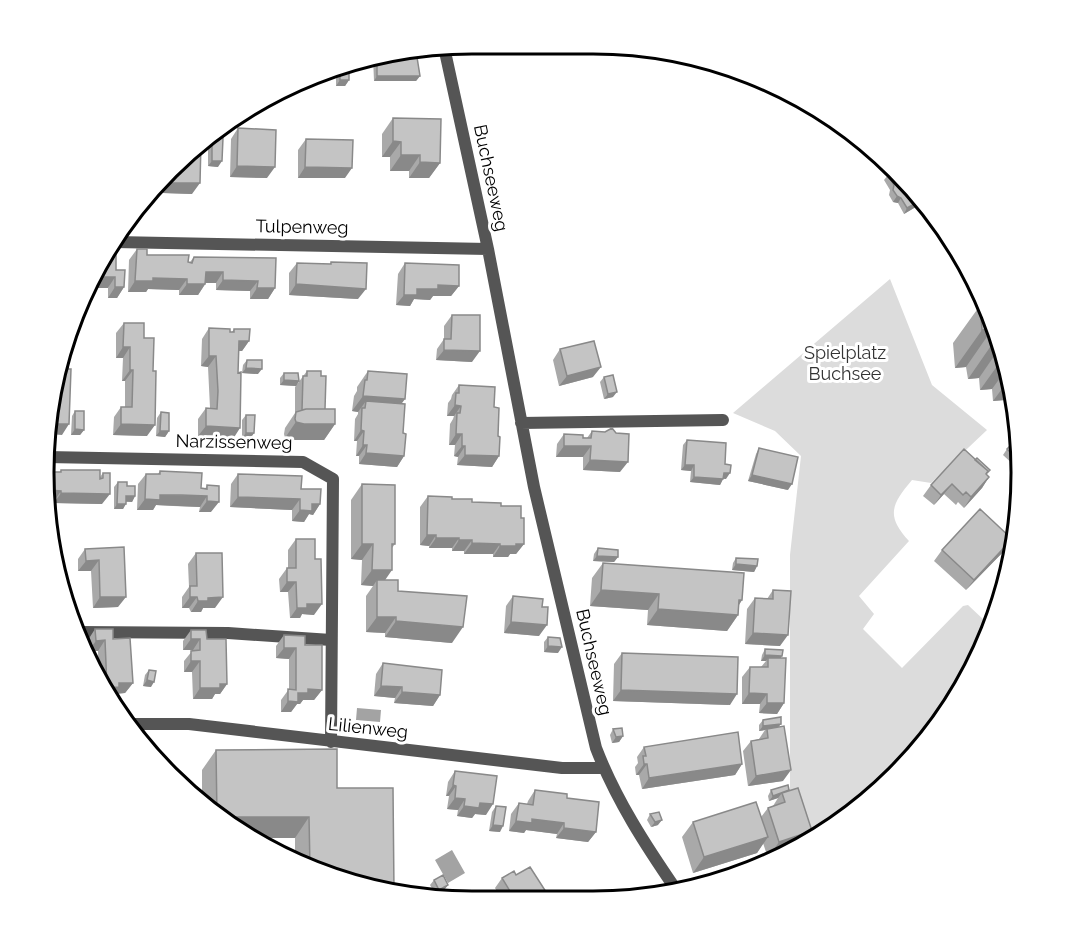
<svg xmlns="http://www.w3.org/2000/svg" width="1065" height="945" font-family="Raleway,sans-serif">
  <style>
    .green { fill: #dcdcdc }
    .water { fill: #a3a3a3 }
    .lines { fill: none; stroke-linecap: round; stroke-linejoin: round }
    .minor { stroke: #555; stroke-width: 12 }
    .wall { fill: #a9a9a9 }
    .shaded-wall { fill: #898989 }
    .building { fill: #c4c4c4; stroke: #898989; stroke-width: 1.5 }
    .labels { text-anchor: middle; stroke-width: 6; stroke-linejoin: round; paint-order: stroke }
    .street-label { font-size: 18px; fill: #000; stroke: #fff }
    .park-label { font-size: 18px; fill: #333; stroke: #fff }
    .rim { fill: none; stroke: #000; stroke-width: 3 }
  </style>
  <rect width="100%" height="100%" fill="#fff"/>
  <!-- green -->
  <path class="green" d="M 890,279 L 932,385 L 987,430 L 931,483 L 912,480 C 891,505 886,516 909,541 L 859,596 L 874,614 L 863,629 L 902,668 L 963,606 L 968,605 L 985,621 L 1000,606 L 964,687 L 915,755 L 854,813 L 813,838 L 790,802 L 790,555 L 801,456 L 775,431 L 733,413 Z"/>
  <!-- water -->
  <path class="water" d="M 357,708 L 381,710 L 380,722 L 356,720 Z
    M 452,850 L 465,873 L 448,883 L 435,860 Z"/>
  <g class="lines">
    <!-- minor -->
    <path class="minor" d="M 444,47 L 488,249 L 534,487 L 596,748 C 616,800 646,846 677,891
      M 115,242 L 488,249
      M 521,423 L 723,420
      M 47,457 L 303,462 L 333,479 L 331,742
      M 78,632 L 228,633 L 331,640
      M 127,724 L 189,724 L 562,768 L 604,768"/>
  </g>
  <!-- wall -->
  <path class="wall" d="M 416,51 L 420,76 L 416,81 L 374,81 L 373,57 Z
    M 349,63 L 349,80 L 345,86 L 336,86 L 336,68 Z
    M 393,118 L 440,163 L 429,178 L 409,178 L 409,171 L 390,171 L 390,157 L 382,157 L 382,134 Z
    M 238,128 L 267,178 L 230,177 L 231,139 Z
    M 212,138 L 218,167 L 208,166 L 208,143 Z
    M 306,139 L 345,178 L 298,178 L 298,150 Z
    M 190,150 L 192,194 L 163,193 L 163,178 Z
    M 895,171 L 924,202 L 904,214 L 898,203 L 893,202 L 889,195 L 890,190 L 884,180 L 888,175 Z
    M 137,249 L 147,255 L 190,262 L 194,257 L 276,258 L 275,288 L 268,299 L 250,299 L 250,291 L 216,290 L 216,283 L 206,283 L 198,295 L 179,295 L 179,290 L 148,289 L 146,292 L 128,292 L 129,260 Z
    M 331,262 L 358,299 L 289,295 L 289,273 L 297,263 L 330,264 Z
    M 405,263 L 459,286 L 451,296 L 433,296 L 430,300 L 414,299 L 410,306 L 396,305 L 398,274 Z
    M 116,270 L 124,287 L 117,298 L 108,298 L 108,288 Z
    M 984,300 L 1007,361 L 1015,410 L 1006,411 L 1005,400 L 993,401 L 992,389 L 980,390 L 979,378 L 968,379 L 966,367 L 955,368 L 953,343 Z
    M 452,315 L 472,362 L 436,360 L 437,349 L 444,339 L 444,326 Z
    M 124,323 L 144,338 L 147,436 L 113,435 L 114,417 L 121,407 L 125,407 L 125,381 L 122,381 L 123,358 L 116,358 L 116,333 Z
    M 209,328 L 230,332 L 232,332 L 234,329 L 249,341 L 242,351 L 239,351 L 233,439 L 198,436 L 198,419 L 206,408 L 210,408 L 208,367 L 201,366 L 202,339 Z
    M 560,349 L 593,377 L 559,386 L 553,360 Z
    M 247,360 L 258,374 L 242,373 L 243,365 Z
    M 307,371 L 321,376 L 325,409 L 335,424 L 324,440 L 293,440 L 285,438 L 284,434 L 285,428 L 295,413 L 295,387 Z
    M 368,371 L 402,403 L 404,456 L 397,467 L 359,464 L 359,456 L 356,456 L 357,441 L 354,441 L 355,419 L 358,414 L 358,412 L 352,411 L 354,396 L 357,391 L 357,387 Z
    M 284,373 L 299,381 L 296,386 L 280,385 L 280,378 Z
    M 604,377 L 613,397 L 604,399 L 600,382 Z
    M 459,385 L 494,407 L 498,436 L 499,456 L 492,467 L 457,465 L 458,457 L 454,456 L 455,445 L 449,445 L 450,424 L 453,419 L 454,416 L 447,416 L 448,403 L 451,399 L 452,395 Z
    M 75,411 L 84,430 L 80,435 L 71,435 L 72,416 Z
    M 161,412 L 169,431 L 165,437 L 156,436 L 157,418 Z
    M 246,415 L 254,433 L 250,439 L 242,438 L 242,420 Z
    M 592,431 L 620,472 L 583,470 L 583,457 L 556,457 L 557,444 L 564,434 L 587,438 Z
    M 687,440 L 725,464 L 726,479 L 723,479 L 720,485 L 690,482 L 691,471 L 681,470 L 683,445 Z
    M 759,448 L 788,490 L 748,481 L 756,454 Z
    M 1020,448 L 1020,466 L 1017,468 L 1003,455 L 1007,449 Z
    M 61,470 L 100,477 L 103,473 L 102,504 L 54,503 L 54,501 L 45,501 L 46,477 L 50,472 L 60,472 Z
    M 160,471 L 201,488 L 205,489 L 207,485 L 211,512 L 199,512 L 200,507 L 173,506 L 156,505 L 153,510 L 137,510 L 138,484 L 146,474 L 158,474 Z
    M 238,474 L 301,489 L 320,504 L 313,515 L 309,514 L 304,522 L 292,521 L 292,510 L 230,507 L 231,484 Z
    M 987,475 L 989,477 L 982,488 L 964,508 L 958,502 L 956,505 L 944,494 L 934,505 L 923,496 L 931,485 Z
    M 118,482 L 127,486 L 135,496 L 132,502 L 126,502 L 123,509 L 114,509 L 114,487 Z
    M 362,484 L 395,544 L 392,548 L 385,580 L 398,591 L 452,643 L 385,637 L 385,633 L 366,632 L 366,596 L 373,586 L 361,585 L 362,560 L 351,559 L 351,500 Z
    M 428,496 L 501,506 L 521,518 L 524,544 L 516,554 L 510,554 L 508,557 L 493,557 L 493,554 L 464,554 L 464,551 L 452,551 L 452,548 L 429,548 L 429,546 L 420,545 L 420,507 Z
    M 1018,517 L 1018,529 L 1013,524 Z
    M 296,539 L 314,615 L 302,614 L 300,618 L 290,618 L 288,592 L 280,592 L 279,579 L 287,568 L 288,568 L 288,550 Z
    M 124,547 L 118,607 L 93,608 L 91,571 L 78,571 L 78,559 L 85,549 Z
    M 598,548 L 618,557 L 614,562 L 593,561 L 594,554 Z
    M 942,550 L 1005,550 L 966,590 L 934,561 Z
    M 196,553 L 215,608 L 203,608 L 201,612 L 191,612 L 189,608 L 182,608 L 182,597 L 189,587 L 188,564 Z
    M 736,558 L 757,566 L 754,572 L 732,570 L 733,563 Z
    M 603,563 L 742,600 L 739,605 L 738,615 L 727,631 L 647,625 L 648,610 L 590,606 L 592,578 Z
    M 773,590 L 780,646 L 745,644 L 747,609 L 755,598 L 767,599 Z
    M 513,596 L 542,607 L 539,636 L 504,633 L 506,606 Z
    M 95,629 L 113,639 L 133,683 L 125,693 L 114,694 L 112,698 L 109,698 L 101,687 L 99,683 L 98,651 L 88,651 L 88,640 Z
    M 191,630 L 207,639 L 227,684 L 220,694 L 215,694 L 212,699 L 193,699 L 192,672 L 184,672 L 184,661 L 193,650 L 183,650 L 183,641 Z
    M 284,635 L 305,645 L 322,690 L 314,700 L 303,700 L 300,704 L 297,704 L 291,712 L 281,712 L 281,700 L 289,689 L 289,659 L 276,658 L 276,646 Z
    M 548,637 L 558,653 L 544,652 L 544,642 Z
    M 765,649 L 781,658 L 784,703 L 777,714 L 759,713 L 760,704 L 742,704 L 742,677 L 750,667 L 761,667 L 766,661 L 761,661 L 762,655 Z
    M 622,653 L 730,705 L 613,701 L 614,664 Z
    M 383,663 L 440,695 L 433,706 L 394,703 L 395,698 L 374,696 L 376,674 Z
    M 149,670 L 151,687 L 143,686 L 145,675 Z
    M 763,720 L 778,727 L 783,781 L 748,786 L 743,751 L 751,741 L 759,739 L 765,730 L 759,731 L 759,725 Z
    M 613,729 L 623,736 L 619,742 L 612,743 L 610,735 Z
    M 644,747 L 742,764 L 735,775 L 642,789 L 639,775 L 636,775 L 635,767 L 638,763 L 637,757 Z
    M 216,750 L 337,788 L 362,887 L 295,862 L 295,838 L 251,838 L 212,813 L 202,804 L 202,770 Z
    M 455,771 L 486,815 L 475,814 L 472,818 L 457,816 L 458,810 L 447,809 L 449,796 L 446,796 L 448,782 Z
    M 535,790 L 567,798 L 596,832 L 588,842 L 556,838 L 557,834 L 526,830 L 524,833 L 509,831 L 511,814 L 519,803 L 527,804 L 528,801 Z
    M 771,790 L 789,790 L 812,831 L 803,845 L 798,848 L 768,858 L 763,843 L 757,853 L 693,873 L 682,837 L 693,822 L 761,817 L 768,808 L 773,806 L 778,798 L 769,801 L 768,796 Z
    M 496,806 L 500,832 L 489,831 L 492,812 Z
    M 650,814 L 658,825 L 651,827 L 647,820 Z
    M 516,875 L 548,901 L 502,901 L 495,888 L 502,878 Z
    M 434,880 L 448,885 L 444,890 L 436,895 L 430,885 Z"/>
  <!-- shaded-wall -->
  <path class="shaded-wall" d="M 377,76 L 420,76 L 416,81 L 374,81 Z
    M 340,80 L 349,80 L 345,86 L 336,86 Z
    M 244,113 L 237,123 L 229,124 Z
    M 393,141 L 401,142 L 390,157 L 382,157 Z
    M 401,155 L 420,155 L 409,171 L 390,171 Z
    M 212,161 L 222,161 L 218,167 L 208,166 Z
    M 420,162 L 440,163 L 429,178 L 409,178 Z
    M 237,166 L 275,167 L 267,178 L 230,177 Z
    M 305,167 L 352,168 L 345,178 L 298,178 Z
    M 171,183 L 200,183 L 192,194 L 163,193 Z
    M 897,196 L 901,198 L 898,203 L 893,202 Z
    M 922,200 L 924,202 L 904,214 L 907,208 Z
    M 206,272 L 223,272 L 216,283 L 198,283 Z
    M 94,277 L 115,277 L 108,288 L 88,288 Z
    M 153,278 L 187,279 L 179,290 L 148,289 L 146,292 L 128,292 L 135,281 Z
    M 223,280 L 258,281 L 250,291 L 216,290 Z
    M 187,284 L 205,284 L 198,295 L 179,295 Z
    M 296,284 L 366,289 L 358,299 L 289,295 Z
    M 438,285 L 459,286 L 451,296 L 433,296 L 430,300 L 414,299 L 410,306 L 396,305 L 404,295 L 417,289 Z
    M 115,287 L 124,287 L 117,298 L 108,298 Z
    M 257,288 L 275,288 L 268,299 L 250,299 Z
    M 993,328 L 966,367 L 955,368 L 982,330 Z
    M 995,340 L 999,340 L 1001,346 L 979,378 L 968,379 Z
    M 239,341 L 249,341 L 242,351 L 232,351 Z
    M 123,347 L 130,347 L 123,358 L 116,358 Z
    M 444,350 L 480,351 L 472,362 L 436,360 Z
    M 1005,355 L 1008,367 L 992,389 L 980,390 Z
    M 209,356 L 216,356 L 208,367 L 201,366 Z
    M 601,367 L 593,377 L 559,386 L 567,376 Z
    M 246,368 L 262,369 L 258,374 L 242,373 Z
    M 130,370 L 133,370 L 125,381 L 122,381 Z
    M 1010,378 L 1012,390 L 1005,400 L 993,401 Z
    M 284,380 L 299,381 L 296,386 L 280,385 Z
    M 617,392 L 613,397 L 604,399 L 608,394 Z
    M 363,396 L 405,399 L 394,414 L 365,408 L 366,401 L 358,412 L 352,411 Z
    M 1013,401 L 1015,410 L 1006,411 Z
    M 455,405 L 461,406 L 454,416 L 447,416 Z
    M 302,413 L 335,424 L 324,440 L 293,440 L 285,438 Z
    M 49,424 L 69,424 L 62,435 L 49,434 Z
    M 121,424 L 155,425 L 147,436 L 113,435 Z
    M 206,426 L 240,428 L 233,439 L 198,436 Z
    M 75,429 L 84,430 L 80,435 L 71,435 Z
    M 361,430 L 364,431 L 357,441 L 354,441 Z
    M 160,431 L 169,431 L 165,437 L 156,436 Z
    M 246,433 L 254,433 L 250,439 L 242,438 Z
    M 456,434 L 462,434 L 455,445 L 449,445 Z
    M 363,445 L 367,445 L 359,456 L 356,456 Z
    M 462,446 L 465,446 L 458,457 L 454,456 Z
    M 564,446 L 591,446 L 583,457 L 556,457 Z
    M 366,453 L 404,456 L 397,467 L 359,464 Z
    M 465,455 L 499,456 L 492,467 L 457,465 Z
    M 590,460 L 628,462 L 620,472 L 583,470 Z
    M 685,465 L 694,465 L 691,471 L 681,470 Z
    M 724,473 L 730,473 L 726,479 L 720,478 Z
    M 752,475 L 792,484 L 788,490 L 748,481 Z
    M 694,477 L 723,479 L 720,485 L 690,482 Z
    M 989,477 L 982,488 L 964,508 L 971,497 Z
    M 952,484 L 944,494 L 934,505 L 941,495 Z
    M 49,490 L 61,491 L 54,501 L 45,501 L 45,497 Z
    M 61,493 L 110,494 L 102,504 L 54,503 Z
    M 160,495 L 207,496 L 200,507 L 156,505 L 153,510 L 137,510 L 145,499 Z
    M 126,496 L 135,496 L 132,502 L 123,501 Z
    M 238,497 L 300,499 L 292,510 L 230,507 Z
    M 207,501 L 219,502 L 211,512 L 199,512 Z
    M 117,504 L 126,504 L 123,509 L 114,509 Z
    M 312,504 L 320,504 L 313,515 L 309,514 L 304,522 L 292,521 L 300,510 Z
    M 427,535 L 436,535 L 429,546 L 420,545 Z
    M 436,538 L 459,538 L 452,548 L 429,548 Z
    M 1012,539 L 1005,550 L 966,590 L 974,580 Z
    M 459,540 L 472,540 L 464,551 L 452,551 Z
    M 472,543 L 500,544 L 493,554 L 464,554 Z
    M 362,544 L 373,544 L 362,560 L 351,559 Z
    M 516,544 L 524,544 L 516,554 L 510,554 L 508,557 L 493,557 L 500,546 Z
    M 597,556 L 618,557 L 614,562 L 593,561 Z
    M 99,560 L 91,571 L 78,571 L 86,561 Z
    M 736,564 L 757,566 L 754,572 L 732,570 Z
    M 372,570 L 392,570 L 381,586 L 377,580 L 373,586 L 361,585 Z
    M 287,582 L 296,582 L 288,592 L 280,592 Z
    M 601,590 L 659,594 L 648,610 L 590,606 Z
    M 100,597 L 126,597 L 118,607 L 93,608 Z
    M 190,597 L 197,597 L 189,608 L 182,608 Z
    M 223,597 L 215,608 L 203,608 L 201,612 L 191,612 L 198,601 L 208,598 Z
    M 739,600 L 742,600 L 732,615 L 738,615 L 727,631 L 647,625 L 658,609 Z
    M 307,604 L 322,604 L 314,615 L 302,614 L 300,618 L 290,618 L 297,608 Z
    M 377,617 L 396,617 L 385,633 L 366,632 Z
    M 396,621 L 463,627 L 452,643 L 385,637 Z
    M 511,622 L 547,625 L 539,636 L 504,633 Z
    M 753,633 L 788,635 L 780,646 L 745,644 Z
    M 191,639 L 200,639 L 193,650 L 183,650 Z
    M 105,640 L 98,651 L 88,651 L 96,641 Z
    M 548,646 L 562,647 L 558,653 L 544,652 Z
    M 284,648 L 296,648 L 289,659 L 276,658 Z
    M 765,655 L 782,656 L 779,661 L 768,658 L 766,661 L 761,661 Z
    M 191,661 L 200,661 L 192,672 L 184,672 Z
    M 147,680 L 154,682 L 151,687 L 143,686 Z
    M 119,683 L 133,683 L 125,693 L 114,694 L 112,698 L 109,698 L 104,692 L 107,688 Z
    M 220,684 L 227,684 L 220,694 L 215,694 L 212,699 L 193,699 L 200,688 Z
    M 381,686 L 402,687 L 395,698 L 374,696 Z
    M 308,689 L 322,690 L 314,700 L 303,700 L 300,704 L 297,704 L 291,712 L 281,712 L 288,701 L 298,693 Z
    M 621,690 L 737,694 L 730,705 L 613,701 Z
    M 402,692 L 440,695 L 433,706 L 394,703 Z
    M 749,693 L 767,694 L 760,704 L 742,704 Z
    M 767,703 L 784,703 L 777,714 L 759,713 Z
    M 781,724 L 777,729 L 767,729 L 765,730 L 759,731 L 763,726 Z
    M 623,736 L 619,742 L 612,743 L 616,737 Z
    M 644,764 L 647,764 L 639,775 L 636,775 Z
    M 742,764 L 735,775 L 642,789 L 649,778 Z
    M 791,770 L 783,781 L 748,786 L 756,776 Z
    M 453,785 L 456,786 L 449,796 L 446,796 Z
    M 789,790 L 782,793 L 778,798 L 769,801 L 773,796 Z
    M 455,798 L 465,799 L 458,810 L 447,809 Z
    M 480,803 L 493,804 L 486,815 L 475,814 L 472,818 L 457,816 L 464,806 Z
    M 219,817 L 309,817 L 295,838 L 251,838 Z
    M 532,819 L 564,823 L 557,834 L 526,830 L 524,833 L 509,831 L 516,821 Z
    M 662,820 L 658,825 L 651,827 L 655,822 Z
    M 493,825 L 503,826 L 500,832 L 489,831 Z
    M 564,828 L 596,832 L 588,842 L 556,838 Z
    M 812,831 L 803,845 L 798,848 L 768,858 L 779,842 Z
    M 768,837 L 757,853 L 693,873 L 704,857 Z
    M 448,885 L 444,890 L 436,895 L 439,890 Z"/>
  <!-- building -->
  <path class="building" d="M 416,51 L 420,76 L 377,76 L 377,56 Z
    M 349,63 L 349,80 L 340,80 L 340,66 Z
    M 393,118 L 441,119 L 440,163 L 420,162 L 420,155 L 401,155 L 401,142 L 393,141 Z
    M 238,128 L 276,130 L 275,167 L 237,166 Z
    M 212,138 L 223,138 L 222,161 L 212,161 Z
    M 306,139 L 353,140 L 352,168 L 305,167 Z
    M 201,142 L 200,183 L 171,183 L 171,170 L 190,150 Z
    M 895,171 L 922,200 L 907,208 L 901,198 L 897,196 L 893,190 L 894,185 L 888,175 Z
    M 137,249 L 147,249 L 147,255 L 189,255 L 188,262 L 192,263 L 194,257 L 276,258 L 275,288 L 257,288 L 258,281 L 223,280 L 223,272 L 206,272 L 205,284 L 187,284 L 187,279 L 153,278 L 153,281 L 135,281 Z
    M 107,254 L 116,254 L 116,270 L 125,270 L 124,287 L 115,287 L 115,277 L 94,277 Z
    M 331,262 L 367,263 L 366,289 L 296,284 L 297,263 L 331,264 Z
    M 405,263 L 459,265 L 459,286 L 438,285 L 438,289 L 417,289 L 417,295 L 404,295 Z
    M 984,300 L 999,340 L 995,340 L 993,328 L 982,330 L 980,305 Z
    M 452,315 L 480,315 L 480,351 L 444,350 L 444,339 L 451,339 Z
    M 124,323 L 144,323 L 144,338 L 154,338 L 153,371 L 156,371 L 155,425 L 121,424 L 121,407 L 132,407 L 133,370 L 130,370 L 130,347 L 123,347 Z
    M 209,328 L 230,329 L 230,332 L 234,332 L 234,329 L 250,329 L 249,341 L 239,341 L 238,373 L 241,372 L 240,428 L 206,426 L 206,408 L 217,409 L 218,391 L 216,356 L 209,356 Z
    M 68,337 L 69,337 L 68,369 L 71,369 L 69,424 L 49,424 L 52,389 Z
    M 594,341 L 601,367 L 567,376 L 560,349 Z
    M 247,360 L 262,360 L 262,369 L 246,368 Z
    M 307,371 L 321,371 L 321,376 L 326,376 L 325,409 L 306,409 L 302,410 L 303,376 L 307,376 Z
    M 368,371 L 407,374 L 405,399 L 363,396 L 365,380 L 367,380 Z
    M 284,373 L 298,373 L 299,381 L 284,380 Z
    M 613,375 L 617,392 L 608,394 L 604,377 Z
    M 459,385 L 495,387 L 494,407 L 499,408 L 498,436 L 500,437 L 499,456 L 465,455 L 465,446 L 462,446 L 462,434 L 456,434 L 457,413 L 460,413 L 461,406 L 455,405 L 456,393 L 459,393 Z
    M 366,401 L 405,404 L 403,433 L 406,434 L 404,456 L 366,453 L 367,445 L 363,445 L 364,431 L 361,430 L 362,408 L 365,408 Z
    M 306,409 L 335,409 L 335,424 L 304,424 L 296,422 L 295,419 L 296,412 Z
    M 75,411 L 84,411 L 84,430 L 75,429 Z
    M 161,412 L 169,413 L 169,431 L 160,431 Z
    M 246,415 L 255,415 L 254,433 L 246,433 Z
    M 612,428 L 616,433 L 629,434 L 628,462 L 590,460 L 591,446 L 564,446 L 564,434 L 583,435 L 583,438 L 591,438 L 592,431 L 605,432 Z
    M 687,440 L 726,443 L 725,464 L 731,465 L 730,473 L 724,473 L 723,479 L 694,477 L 694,465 L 685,465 Z
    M 1014,442 L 1020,448 L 1020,462 L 1007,449 Z
    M 759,448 L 798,457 L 792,484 L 752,475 Z
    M 964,449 L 988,471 L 986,474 L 989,477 L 971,497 L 966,492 L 963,495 L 952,484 L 941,495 L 931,485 Z
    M 977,458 L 990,470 L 986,474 L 988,471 L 975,460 Z
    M 61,470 L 100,470 L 100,479 L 103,478 L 103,473 L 110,473 L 110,494 L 61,493 L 61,491 L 49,490 L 50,472 L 61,472 Z
    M 160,471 L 202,473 L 201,488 L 207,489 L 207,485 L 219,486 L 219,502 L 207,501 L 207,496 L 181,495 L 160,495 L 160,500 L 145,499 L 146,474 L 160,474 Z
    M 238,474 L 302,476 L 301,489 L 321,489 L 320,504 L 312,504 L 312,511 L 300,510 L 300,499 L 238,497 Z
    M 118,482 L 127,482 L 127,486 L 135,486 L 135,496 L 126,496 L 126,504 L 117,504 Z
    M 362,484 L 395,485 L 395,544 L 392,544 L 392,570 L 372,570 L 373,544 L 362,544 Z
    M 428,496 L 452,497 L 452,499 L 472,499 L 472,502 L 501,503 L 501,506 L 521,506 L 521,518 L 524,518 L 524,544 L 516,544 L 516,546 L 500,546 L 500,544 L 472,543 L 472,540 L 459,540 L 459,538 L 436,538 L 436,535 L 427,535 Z
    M 980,509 L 1012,539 L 974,580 L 942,550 Z
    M 296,539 L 315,539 L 315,559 L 321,559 L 322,604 L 307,604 L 307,608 L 297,608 L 296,582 L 287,582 L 287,568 L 296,568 Z
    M 124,547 L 126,597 L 100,597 L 99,560 L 86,561 L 85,549 Z
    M 598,548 L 618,550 L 618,557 L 597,556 Z
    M 196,553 L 222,553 L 223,597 L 208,598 L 208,601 L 198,601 L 197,597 L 190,597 L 190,586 L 197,586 Z
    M 736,558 L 758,559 L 757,566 L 736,564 Z
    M 603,563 L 744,573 L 742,600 L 739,600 L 738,615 L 658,609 L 659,594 L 601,590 Z
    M 377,580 L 398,580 L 398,591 L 467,596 L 463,627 L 396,621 L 396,617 L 377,617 Z
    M 773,590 L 791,591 L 788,635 L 753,633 L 755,598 L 773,599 Z
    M 513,596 L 543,599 L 542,607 L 548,607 L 547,625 L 511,622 Z
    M 95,629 L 113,629 L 113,639 L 130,638 L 133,683 L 119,683 L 119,687 L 107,688 L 105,640 L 96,641 Z
    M 191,630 L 206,630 L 207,639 L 226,639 L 227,684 L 220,684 L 220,688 L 200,688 L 200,661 L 191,661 L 191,651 L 200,650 L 200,639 L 191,639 Z
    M 284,635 L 305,636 L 305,645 L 322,645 L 322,690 L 308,689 L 308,693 L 298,693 L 298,702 L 288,701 L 288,689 L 296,690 L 296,648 L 284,648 Z
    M 548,637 L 560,638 L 562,647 L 548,646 Z
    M 765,649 L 783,650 L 782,656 L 765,655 Z
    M 622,653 L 738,657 L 737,694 L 621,690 Z
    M 768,658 L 786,658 L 784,703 L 767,703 L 767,694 L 749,693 L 750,667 L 768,667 Z
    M 383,663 L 442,670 L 440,695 L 402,692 L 402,687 L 381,686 Z
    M 149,670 L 156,671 L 154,682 L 147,680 Z
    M 781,717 L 781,724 L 763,726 L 763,720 Z
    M 784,726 L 791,770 L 756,776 L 751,741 L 768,738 L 767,729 Z
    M 622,728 L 623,736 L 616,737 L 613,729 Z
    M 738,732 L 742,764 L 649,778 L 647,764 L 644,764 L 643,756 L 646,756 L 644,747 Z
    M 337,749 L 337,788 L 393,788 L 394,892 L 362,887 L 310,867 L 309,817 L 219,817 L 217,816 L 216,750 Z
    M 455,771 L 497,776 L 493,804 L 480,803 L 479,808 L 464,806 L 465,799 L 455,798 L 456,786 L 453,785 Z
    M 788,785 L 789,790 L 773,796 L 771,790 Z
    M 798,788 L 812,831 L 779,842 L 768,808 L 785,802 L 782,793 Z
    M 535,790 L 567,794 L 567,798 L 599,802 L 596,832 L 564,828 L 564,823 L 532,819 L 532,823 L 516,821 L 519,803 L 533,805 Z
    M 756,802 L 768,837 L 704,857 L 693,822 Z
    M 496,806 L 506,807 L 503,826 L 493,825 Z
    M 659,812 L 662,820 L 655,822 L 650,814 Z
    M 530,867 L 550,898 L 546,901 L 516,901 L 502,878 L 514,871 L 516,875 Z
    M 443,875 L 448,885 L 439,890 L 434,880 Z"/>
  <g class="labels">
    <!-- street labels -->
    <g class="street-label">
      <text transform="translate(491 178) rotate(78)" y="6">Buchseeweg</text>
      <text transform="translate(302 227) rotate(1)" y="6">Tulpenweg</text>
      <text transform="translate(234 442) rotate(1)" y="6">Narzissenweg</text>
      <text transform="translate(594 662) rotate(77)" y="6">Buchseeweg</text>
      <text transform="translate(368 728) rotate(6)" y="6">Lilienweg</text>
    </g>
    <!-- park labels -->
    <g class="park-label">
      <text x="845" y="359">Spielplatz<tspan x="845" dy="21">Buchsee</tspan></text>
    </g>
  </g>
  <!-- crop -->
  <path d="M0 0H1065V945H0ZM472 54H593A418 418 0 0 1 1011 472V473A418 418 0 0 1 593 891H472A418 418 0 0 1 54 473V472A418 418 0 0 1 472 54Z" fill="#fff" fill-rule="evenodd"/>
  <path class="rim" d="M472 54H593A418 418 0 0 1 1011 472V473A418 418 0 0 1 593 891H472A418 418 0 0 1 54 473V472A418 418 0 0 1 472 54Z"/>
</svg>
